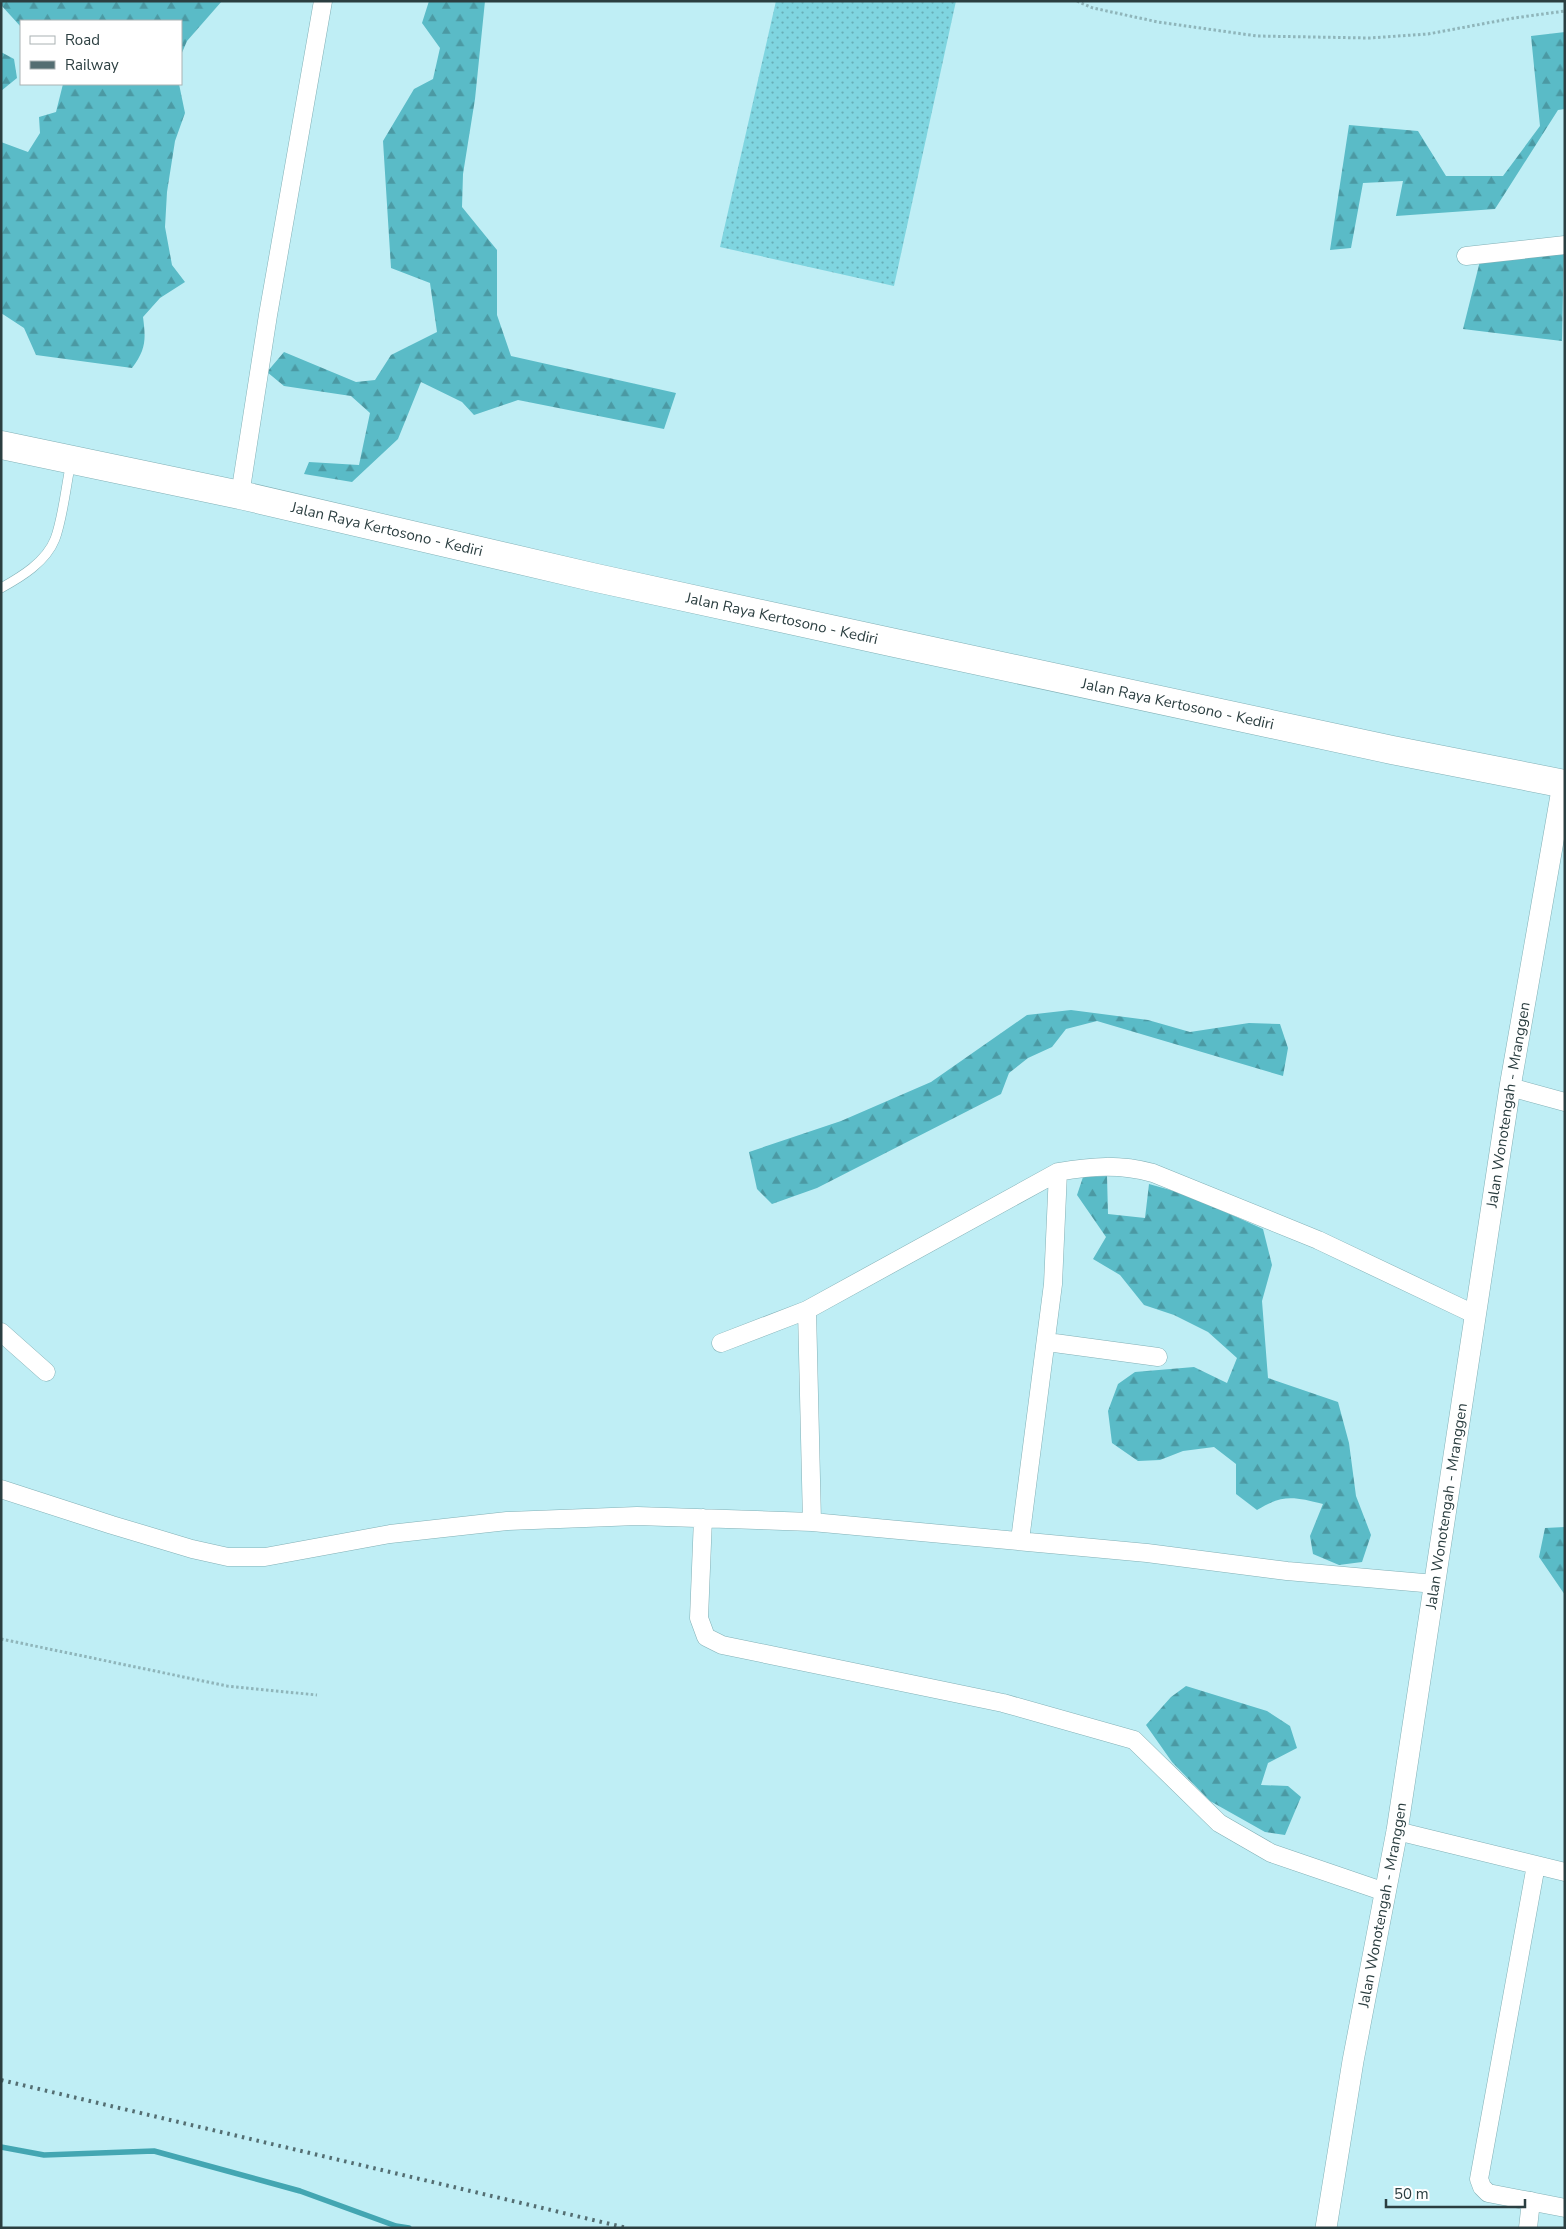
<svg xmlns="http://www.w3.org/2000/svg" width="1566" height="2229" font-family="'Nunito Sans',sans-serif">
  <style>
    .grass { fill: url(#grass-dots) }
    .forest { fill: url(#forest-firs) }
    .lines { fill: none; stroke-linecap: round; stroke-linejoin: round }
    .stream { stroke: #43a6b2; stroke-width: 5.5 }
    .service-casing { stroke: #82b0b6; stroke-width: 10 }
    .minor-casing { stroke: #82b0b6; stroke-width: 19 }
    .tertiary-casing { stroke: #82b0b6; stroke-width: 22 }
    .trunk-casing { stroke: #82b0b6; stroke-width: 29 }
    .path { stroke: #8fb5ba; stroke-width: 3; stroke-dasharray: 2.5 2.5; stroke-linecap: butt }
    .service { stroke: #fff; stroke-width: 9 }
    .minor { stroke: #fff; stroke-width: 18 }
    .tertiary { stroke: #fff; stroke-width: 21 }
    .trunk { stroke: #fff; stroke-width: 28 }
    .rail { stroke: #546e72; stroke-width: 4; stroke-dasharray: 2.5 5; stroke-linecap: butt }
    .labels { text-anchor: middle; stroke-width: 5; stroke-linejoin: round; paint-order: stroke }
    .street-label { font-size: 15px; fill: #2b3e40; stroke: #fff }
  </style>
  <defs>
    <pattern id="grass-dots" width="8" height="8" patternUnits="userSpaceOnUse" patternTransform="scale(1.25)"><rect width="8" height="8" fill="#7fd5e0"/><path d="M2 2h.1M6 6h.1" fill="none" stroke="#68aeb7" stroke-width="1.8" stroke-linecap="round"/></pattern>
    <pattern id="forest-firs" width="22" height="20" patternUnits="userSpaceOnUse" patternTransform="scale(1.25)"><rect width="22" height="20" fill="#5abbc7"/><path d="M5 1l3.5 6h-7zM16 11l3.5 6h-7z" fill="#4b99a3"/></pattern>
  </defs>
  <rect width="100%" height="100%" fill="#bfeef5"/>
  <!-- grass -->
  <path class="grass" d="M 776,1 L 956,1 L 894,286 L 720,247 Z"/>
  <!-- forest -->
  <path class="forest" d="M 1,1 L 222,1 L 187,41 L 181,55 L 181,21 L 21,21 L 21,27 L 1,5 Z
    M 429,1 L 485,1 L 475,99 L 463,174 L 462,207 L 497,250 L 497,315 L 511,356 L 676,393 L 664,429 L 518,400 L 474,415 L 462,402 L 421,382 L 398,439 L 352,482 L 304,474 L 309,462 L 359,465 L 370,413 L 351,396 L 284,386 L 267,372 L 284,352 L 356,382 L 375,380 L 391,355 L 437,332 L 430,283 L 391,268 L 383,141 L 414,89 L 433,79 L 440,48 L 422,23 Z
    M 1565,32 L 1565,109 L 1558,110 L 1495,209 L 1396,216 L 1403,181 L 1363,183 L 1351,248 L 1330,250 L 1349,125 L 1418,131 L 1446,176 L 1503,176 L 1540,126 L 1531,36 Z
    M 1,52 L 14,59 L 17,78 L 1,91 Z
    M 63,84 L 179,84 L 185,113 L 175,141 L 167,192 L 165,227 L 172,265 L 185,282 L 160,298 L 143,317 C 146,340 146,349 132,368 L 36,355 L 24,328 L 1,313 L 1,142 L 28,152 L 40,133 L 39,117 L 56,112 Z
    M 1564,243 L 1562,341 L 1463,329 L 1482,253 Z
    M 1071,1010 L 1148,1020 L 1190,1032 L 1249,1023 L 1280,1024 L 1288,1048 L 1283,1076 L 1097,1021 L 1066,1029 L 1052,1047 L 1028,1058 L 1009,1073 L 1001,1094 L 817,1188 L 772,1204 L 757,1189 L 749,1152 L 841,1121 L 931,1082 L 1027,1015 Z
    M 1107,1176 L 1108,1214 L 1145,1218 L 1149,1184 L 1188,1195 L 1263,1229 L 1272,1265 L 1262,1301 L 1268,1378 L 1338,1402 L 1349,1443 L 1356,1496 L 1371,1535 L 1362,1562 L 1339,1565 L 1313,1554 L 1310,1536 L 1323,1504 C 1294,1497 1283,1494 1257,1510 L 1236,1494 L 1236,1464 L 1214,1447 L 1183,1451 L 1160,1460 L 1138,1461 L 1112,1443 L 1108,1411 L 1118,1384 L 1135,1372 L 1194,1367 L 1227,1383 L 1237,1358 L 1208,1332 L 1174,1315 L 1144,1305 L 1120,1275 L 1093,1259 L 1106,1237 L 1077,1195 L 1083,1177 Z
    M 1565,1527 L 1565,1595 L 1539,1557 L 1545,1528 Z
    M 1186,1686 L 1267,1711 L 1290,1726 L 1297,1748 L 1268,1763 L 1261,1785 L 1288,1786 L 1301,1797 L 1285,1835 L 1265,1832 L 1210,1801 L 1172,1762 L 1146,1725 L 1171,1697 Z"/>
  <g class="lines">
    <!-- stream -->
    <path class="stream" d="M 1,2147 L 44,2155 L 154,2151 L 300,2191 L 396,2226 L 409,2228"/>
    <defs>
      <path id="service" d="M 1,588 C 21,577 46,562 55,539 C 63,518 66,485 71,462"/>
      <path id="minor" d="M 1466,256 L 1565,245
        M 240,495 L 268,315 L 323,1
        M 1510,1087 L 1565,1102
        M 1,1332 L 46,1372
        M 1047,1342 L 1158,1357
        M 721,1343 L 807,1310
        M 1,1489 L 112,1525 L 192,1549 L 228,1557 L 265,1557 L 390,1534 L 507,1521 L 637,1516 L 812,1522 L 1147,1553 L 1287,1571 L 1435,1584
        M 703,1518 L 699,1618 L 706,1637 L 722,1645 L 1003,1703 L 1134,1740 L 1219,1823 L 1271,1853 L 1385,1892
        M 812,1522 L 807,1310 L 1058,1172 C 1093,1166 1119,1164 1153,1173 L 1318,1240 L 1474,1314
        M 1020,1540 L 1053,1284 L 1058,1172
        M 1397,1831 L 1565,1872
        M 1536,1865 L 1479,2179 L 1482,2187 L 1488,2193 L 1565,2208
        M 1528,2228 L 1531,2201"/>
      <g id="tertiary">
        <path id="s1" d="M 1326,2228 L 1353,2061 L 1397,1831 L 1510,1087 L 1563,784"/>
      </g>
      <g id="trunk">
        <path id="s2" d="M 1,445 L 240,495 L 592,577 L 895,643 L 1392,750 L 1565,784"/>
      </g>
    </defs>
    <!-- service casing -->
    <use href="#service" class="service-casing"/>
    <!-- minor casing -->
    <use href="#minor" class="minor-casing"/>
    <!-- tertiary casing -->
    <use href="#tertiary" class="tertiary-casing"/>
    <!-- trunk casing -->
    <use href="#trunk" class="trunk-casing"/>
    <!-- path -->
    <path class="path" d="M 1077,1 L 1093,8 L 1158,22 L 1257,36 L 1369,38 L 1428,34 L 1514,18 L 1565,11
      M 1,1639 L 227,1686 L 317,1695"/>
    <!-- service -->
    <use href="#service" class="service"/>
    <!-- minor -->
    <use href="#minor" class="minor"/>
    <!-- tertiary -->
    <use href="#tertiary" class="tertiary"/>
    <!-- trunk -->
    <use href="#trunk" class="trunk"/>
    <!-- rail -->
    <path class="rail" d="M 1,2080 L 627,2228"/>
  </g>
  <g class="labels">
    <!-- street labels -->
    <g class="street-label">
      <text dy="5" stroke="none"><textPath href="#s2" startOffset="395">Jalan Raya Kertosono - Kediri</textPath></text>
      <text dy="5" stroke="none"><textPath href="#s2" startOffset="800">Jalan Raya Kertosono - Kediri</textPath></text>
      <text dy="5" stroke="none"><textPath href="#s2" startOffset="1205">Jalan Raya Kertosono - Kediri</textPath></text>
      <text dy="5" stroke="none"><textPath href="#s1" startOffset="1138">Jalan Wonotengah - Mranggen</textPath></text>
      <text dy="5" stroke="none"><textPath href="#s1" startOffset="732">Jalan Wonotengah - Mranggen</textPath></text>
      <text dy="5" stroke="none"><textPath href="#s1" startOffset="328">Jalan Wonotengah - Mranggen</textPath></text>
    </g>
  </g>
  <!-- border -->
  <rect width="1566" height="2229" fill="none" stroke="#2b3e40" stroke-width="5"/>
  <!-- legend -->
  <rect x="20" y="20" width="162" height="65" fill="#ffffff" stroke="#aab2b3"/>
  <rect x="30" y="36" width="25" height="8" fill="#ffffff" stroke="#aab2b3"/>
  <text x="65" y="45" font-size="15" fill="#2b3e40">Road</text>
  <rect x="30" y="61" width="25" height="8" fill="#546e72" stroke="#aab2b3"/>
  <text x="65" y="70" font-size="15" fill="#2b3e40">Railway</text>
  <!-- scale -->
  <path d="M1386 2199v8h139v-8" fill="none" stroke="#2b3e40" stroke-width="2.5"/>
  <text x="1394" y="2199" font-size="15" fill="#2b3e40" stroke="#ffffff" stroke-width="4" paint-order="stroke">50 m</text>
</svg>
